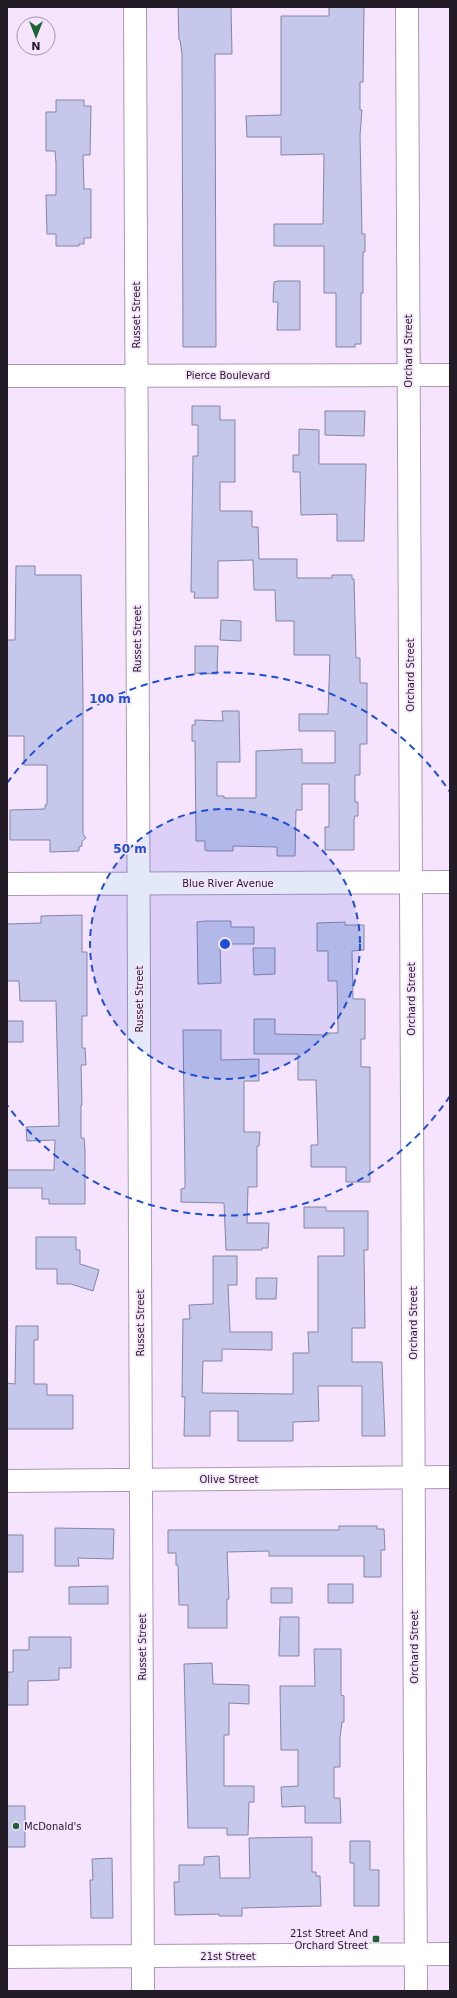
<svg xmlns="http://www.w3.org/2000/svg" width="457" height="1998" font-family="'DejaVu Sans',sans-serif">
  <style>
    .building { fill: #c6c8eb; stroke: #8485a6 }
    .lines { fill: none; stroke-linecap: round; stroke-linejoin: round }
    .minor-casing { stroke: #ad97b5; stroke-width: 24 }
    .minor { stroke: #fff; stroke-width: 22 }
    .ring { fill: none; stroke: #1d4ed8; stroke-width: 2; stroke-dasharray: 7 5 }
    .poi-dot { fill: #1c6533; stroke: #f6e3fd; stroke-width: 1.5 }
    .labels { text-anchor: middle; stroke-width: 3.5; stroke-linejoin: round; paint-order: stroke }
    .street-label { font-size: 10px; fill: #231b26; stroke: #f6e3fd }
    .poi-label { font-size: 10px; fill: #231b26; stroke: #f6e3fd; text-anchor: start }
    .centre { fill: #1d4ed8; stroke: #f6e3fd; stroke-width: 2 }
    .ring-label { font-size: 12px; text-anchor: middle; font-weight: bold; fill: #1d4ed8; stroke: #f6e3fd; stroke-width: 3.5; stroke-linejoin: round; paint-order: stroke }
  </style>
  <rect width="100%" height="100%" fill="#f6e3fd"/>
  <!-- building -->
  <path class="building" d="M 178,7 L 231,7 L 232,54 L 215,54 L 216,347 L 183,347 L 182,54 L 180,40 L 179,40 Z
    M 329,7 L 364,7 L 363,82 L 360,82 L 360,110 L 362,110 L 360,135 L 362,234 L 365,234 L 365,252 L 363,252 L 363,293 L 361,293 L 361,344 L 355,344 L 355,347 L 336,347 L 336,293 L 324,293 L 324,246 L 274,246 L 274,224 L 323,224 L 324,154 L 281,155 L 281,137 L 247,137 L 246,116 L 281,115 L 281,16 L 329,16 Z
    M 56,100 L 84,100 L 84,106 L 91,106 L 90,155 L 83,155 L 84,189 L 91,189 L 91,238 L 84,238 L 84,244 L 79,244 L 79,246 L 56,246 L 56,234 L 47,234 L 46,195 L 56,195 L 56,163 L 55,151 L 46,151 L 46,112 L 56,112 Z
    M 278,281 L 300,281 L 300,330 L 277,330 L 278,302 L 273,302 L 274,282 Z
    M 192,406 L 220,406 L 220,420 L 235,420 L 235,482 L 220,482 L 220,511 L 252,511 L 252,527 L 258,527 L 259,559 L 297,559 L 297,578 L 332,578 L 332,575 L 352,575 L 352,579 L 354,579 L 356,658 L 360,658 L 360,683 L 367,683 L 367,744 L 360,744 L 360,775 L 355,775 L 355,802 L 358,802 L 358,816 L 355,816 L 354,820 L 354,850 L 325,850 L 325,827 L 329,827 L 329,784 L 302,784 L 302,810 L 296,810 L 295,856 L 277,856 L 277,847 L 233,846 L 233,851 L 208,851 L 205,850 L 205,841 L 196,841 L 195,741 L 192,741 L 192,725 L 195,725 L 195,720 L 223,721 L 222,711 L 239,711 L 240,762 L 217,762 L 217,796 L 224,796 L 224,798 L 256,798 L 256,751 L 302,749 L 302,763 L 335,763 L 335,731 L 299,731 L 299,714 L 328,714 L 330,655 L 294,655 L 294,621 L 276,621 L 275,590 L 254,590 L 253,560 L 218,561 L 218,598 L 194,598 L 195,592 L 191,592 L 193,456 L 198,456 L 198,425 L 192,425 Z
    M 325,411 L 365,411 L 364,436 L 325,435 Z
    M 299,429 L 319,430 L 319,464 L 366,464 L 364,541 L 337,541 L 337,514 L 301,515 L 300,472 L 293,472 L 293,455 L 299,455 Z
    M 16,566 L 35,566 L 35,575 L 81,575 L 83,696 L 83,834 L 86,838 L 82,841 L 82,846 L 79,847 L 79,851 L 50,852 L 50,840 L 10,840 L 10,810 L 45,809 L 45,805 L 47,805 L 47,765 L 24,765 L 24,736 L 7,736 L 7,640 L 15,640 Z
    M 221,620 L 241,621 L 241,641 L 220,640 Z
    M 195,646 L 218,646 L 217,674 L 195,673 Z
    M 82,915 L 82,952 L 87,952 L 87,1016 L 82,1016 L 82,1048 L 85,1048 L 86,1065 L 81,1065 L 82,1105 L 81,1105 L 81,1138 L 84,1138 L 85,1150 L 85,1204 L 49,1204 L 49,1199 L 42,1199 L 42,1188 L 7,1188 L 7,1170 L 54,1170 L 55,1140 L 27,1141 L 26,1127 L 59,1126 L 56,1001 L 20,1001 L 19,981 L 7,981 L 7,924 L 41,923 L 41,916 Z
    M 206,921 L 231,921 L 231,927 L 254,927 L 254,944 L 220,944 L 221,983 L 198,984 L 197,922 Z
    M 345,922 L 345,925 L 364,925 L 364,950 L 352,951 L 353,999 L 365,999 L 365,1039 L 361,1039 L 361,1067 L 370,1067 L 370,1182 L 346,1182 L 346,1167 L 311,1167 L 311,1145 L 318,1145 L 316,1080 L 298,1080 L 298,1054 L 254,1054 L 254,1019 L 275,1019 L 275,1034 L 328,1035 L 328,1033 L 338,1033 L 337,981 L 328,981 L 328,951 L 317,951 L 317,923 Z
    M 253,948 L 275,948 L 275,974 L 254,975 Z
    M 7,1021 L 23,1021 L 23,1042 L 7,1042 Z
    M 183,1030 L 221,1030 L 221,1060 L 259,1059 L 259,1081 L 244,1081 L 244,1132 L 260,1132 L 259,1146 L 257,1146 L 257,1187 L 248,1187 L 247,1223 L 269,1223 L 268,1248 L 262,1248 L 262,1250 L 226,1250 L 224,1203 L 181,1202 L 181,1189 L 185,1188 L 185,1177 Z
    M 304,1207 L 326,1207 L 326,1211 L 368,1211 L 368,1250 L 364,1250 L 365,1328 L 352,1328 L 352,1362 L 382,1362 L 385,1436 L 362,1436 L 362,1386 L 318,1386 L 319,1421 L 293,1422 L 293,1441 L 238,1441 L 238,1411 L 210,1411 L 210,1436 L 184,1436 L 185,1397 L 182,1397 L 183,1319 L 190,1319 L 189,1305 L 213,1304 L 213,1256 L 237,1256 L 237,1285 L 228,1285 L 230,1332 L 272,1332 L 272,1350 L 222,1349 L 222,1361 L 203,1361 L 202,1393 L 293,1394 L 293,1353 L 309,1353 L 308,1332 L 318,1332 L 318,1256 L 344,1256 L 344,1228 L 304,1228 Z
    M 36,1237 L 76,1237 L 76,1250 L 80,1250 L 80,1264 L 99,1270 L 93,1291 L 71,1284 L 57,1284 L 57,1269 L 36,1269 Z
    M 256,1278 L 277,1278 L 276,1299 L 256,1299 Z
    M 16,1326 L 38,1326 L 38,1340 L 34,1340 L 34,1384 L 47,1384 L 47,1395 L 73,1395 L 73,1429 L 7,1429 L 7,1383 L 15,1384 Z
    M 339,1526 L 377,1526 L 377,1529 L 384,1529 L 385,1550 L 381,1550 L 381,1577 L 364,1577 L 364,1556 L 269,1556 L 269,1551 L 227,1552 L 229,1599 L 227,1599 L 227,1628 L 188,1628 L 188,1605 L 179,1605 L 178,1565 L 176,1565 L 176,1553 L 168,1553 L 168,1530 L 339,1530 Z
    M 55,1528 L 114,1529 L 113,1559 L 78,1558 L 79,1566 L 55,1566 Z
    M 7,1535 L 23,1535 L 23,1572 L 7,1572 Z
    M 328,1584 L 353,1584 L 353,1603 L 328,1603 Z
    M 108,1586 L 108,1604 L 69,1604 L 69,1587 Z
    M 271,1588 L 292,1588 L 292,1603 L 271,1603 Z
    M 280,1617 L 299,1617 L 299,1656 L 279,1656 Z
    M 29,1637 L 71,1637 L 71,1668 L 59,1668 L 59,1680 L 28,1681 L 28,1705 L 7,1705 L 8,1672 L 13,1672 L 13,1650 L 29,1650 Z
    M 314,1649 L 341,1649 L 341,1695 L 344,1696 L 344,1722 L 342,1722 L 340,1737 L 340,1767 L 334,1767 L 334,1798 L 340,1798 L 341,1823 L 305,1823 L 305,1806 L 282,1807 L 281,1787 L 298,1786 L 298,1750 L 281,1750 L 280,1686 L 315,1686 Z
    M 212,1663 L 213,1684 L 249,1685 L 249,1704 L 229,1703 L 229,1735 L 224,1735 L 224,1786 L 254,1786 L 254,1802 L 249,1802 L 248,1835 L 227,1835 L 227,1828 L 188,1828 L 184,1664 Z
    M 7,1806 L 25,1806 L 25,1847 L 7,1847 Z
    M 312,1837 L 312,1872 L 316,1872 L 316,1876 L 320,1876 L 321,1906 L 242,1908 L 242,1916 L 219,1916 L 219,1914 L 175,1915 L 174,1882 L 179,1882 L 179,1865 L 204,1865 L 204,1857 L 219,1856 L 220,1878 L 250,1878 L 249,1838 Z
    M 350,1841 L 370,1841 L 370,1870 L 379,1870 L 379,1906 L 354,1906 L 354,1863 L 350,1863 Z
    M 112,1858 L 113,1918 L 91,1918 L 90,1880 L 93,1880 L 92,1859 Z"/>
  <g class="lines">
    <defs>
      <path id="minor" d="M 135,7 L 143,1991
        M 407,7 L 416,1991
        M 7,376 L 450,375
        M 7,884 L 450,882
        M 7,1481 L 450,1477
        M 7,1957 L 450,1954"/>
    </defs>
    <!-- minor casing -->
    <use href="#minor" class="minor-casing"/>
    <!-- minor -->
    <use href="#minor" class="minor"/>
  </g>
  <!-- distance rings -->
  <circle cx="225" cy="944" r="135" fill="#1d4ed8" fill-opacity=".12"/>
  <g class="ring">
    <circle cx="225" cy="944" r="135"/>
    <path d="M450 1096A271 271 0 0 1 7 1105M7 783A271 271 0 0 1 450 792"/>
  </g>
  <!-- markers -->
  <g class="poi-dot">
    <circle cx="16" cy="1826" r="4"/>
    <rect x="372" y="1935" width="8" height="8" rx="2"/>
  </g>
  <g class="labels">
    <!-- street labels -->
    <g class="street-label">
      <text transform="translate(136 315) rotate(-90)" y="4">Russet Street</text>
      <text transform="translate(408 351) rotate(-90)" y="4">Orchard Street</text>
      <text x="228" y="379">Pierce Boulevard</text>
      <text transform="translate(137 639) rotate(-90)" y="4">Russet Street</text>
      <text transform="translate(410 675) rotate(-90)" y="4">Orchard Street</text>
      <text x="228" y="887">Blue River Avenue</text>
      <text transform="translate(139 999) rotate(-90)" y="4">Russet Street</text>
      <text transform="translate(411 999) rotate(-90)" y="4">Orchard Street</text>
      <text transform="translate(140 1323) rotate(-90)" y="4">Russet Street</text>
      <text transform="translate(413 1323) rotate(-90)" y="4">Orchard Street</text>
      <text x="229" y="1483">Olive Street</text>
      <text transform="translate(142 1647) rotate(-90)" y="4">Russet Street</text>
      <text transform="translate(414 1647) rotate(-90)" y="4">Orchard Street</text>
      <text x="228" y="1960">21st Street</text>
    </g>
    <!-- poi labels -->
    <g class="poi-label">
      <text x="24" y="1830">McDonald's</text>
      <text x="368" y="1937" text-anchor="end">21st Street And<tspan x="368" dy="12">Orchard Street</tspan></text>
    </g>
  </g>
  <circle cx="225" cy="944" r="6" class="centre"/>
  <g class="ring-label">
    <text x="110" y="703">100 m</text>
    <text x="130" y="853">50 m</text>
  </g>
  <!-- border -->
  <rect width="457" height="1998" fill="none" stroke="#231b26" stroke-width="16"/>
  <!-- north arrow -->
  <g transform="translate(36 36) rotate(180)"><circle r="19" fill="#f6e3fd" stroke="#a293a7"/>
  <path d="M0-3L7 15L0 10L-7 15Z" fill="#1c6533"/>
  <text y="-6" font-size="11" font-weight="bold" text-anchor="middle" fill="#231b26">N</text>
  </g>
</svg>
